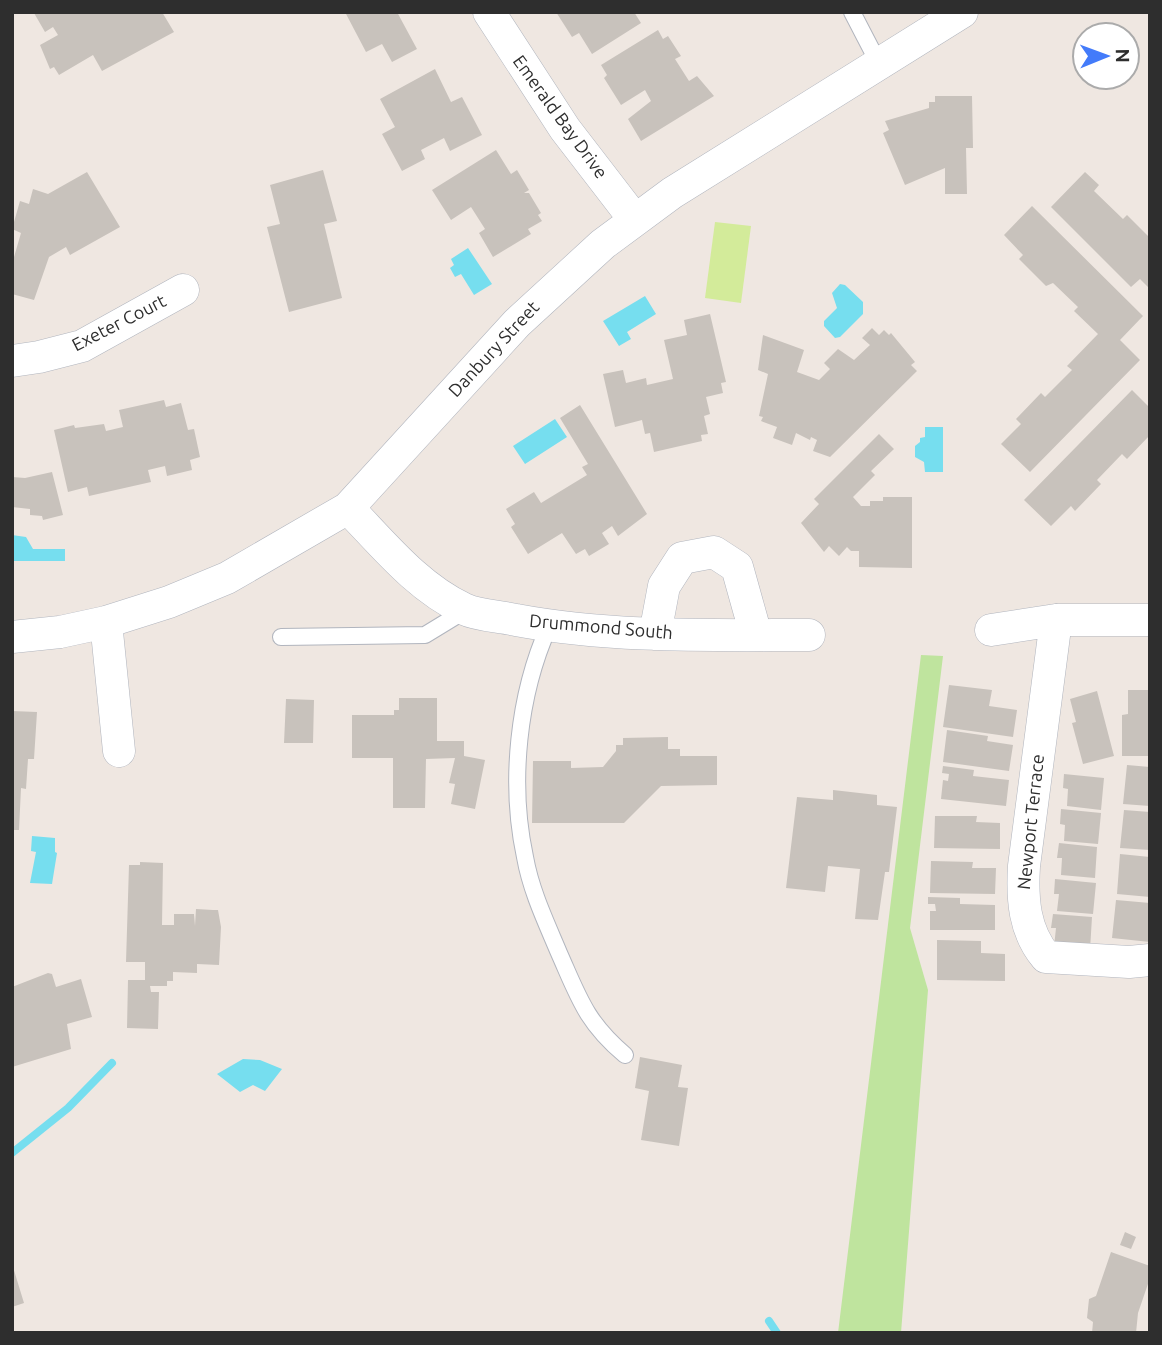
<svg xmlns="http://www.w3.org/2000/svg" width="1162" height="1345" font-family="Ubuntu,sans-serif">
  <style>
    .green { fill: #bfe49e }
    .pitch { fill: #d3eb9a }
    .water { fill: #76deef }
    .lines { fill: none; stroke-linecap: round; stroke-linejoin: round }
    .stream { stroke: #76deef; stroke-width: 8 }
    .building { fill: #c8c2bc }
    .lane-casing { stroke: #b1b5be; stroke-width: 18 }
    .street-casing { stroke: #b1b5be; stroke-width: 33 }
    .lane { stroke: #fff; stroke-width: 16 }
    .street { stroke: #fff; stroke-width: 32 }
    .labels { text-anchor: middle; stroke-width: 7; stroke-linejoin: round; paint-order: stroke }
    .street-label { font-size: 18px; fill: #2e2e2e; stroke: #fff }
  </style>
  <rect width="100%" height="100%" fill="#efe7e1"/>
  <!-- green -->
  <path class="green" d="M 921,655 L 943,656 L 910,928 L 928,990 L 901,1333 L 838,1333 Z"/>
  <!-- pitch -->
  <path class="pitch" d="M 715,222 L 751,226 L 741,303 L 705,298 Z"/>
  <!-- water -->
  <path class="water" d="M 468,248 L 492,284 L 474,295 L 461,274 L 455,277 L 450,268 L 454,265 L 451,259 Z
    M 840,284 L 845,285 L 863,302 L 863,314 L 840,337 L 835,338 L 824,326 L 824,321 L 837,308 L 832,293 Z
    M 645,296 L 656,314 L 627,332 L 631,339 L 619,346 L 603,321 Z
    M 555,419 L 567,437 L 525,464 L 513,446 Z
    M 925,427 L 943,427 L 943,472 L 925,472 L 924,462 L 915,457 L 915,446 L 920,442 L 920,438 L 925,437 Z
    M 12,535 L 26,537 L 33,549 L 65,549 L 65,561 L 12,561 Z
    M 32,836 L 55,838 L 55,852 L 57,853 L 52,884 L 30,883 L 36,852 L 31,851 Z
    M 243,1059 L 260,1060 L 282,1069 L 265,1091 L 253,1085 L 240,1092 L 217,1074 Z"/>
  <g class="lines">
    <!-- stream -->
    <path class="stream" d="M 12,1153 L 68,1108 L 112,1063
      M 769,1321 L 777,1333"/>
  </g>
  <!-- building -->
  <path class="building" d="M 162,12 L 174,32 L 102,71 L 93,55 L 59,75 L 54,67 L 50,69 L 40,45 L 58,35 L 53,27 L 45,32 L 34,13 Z
    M 345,12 L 397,12 L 417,49 L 392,62 L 382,44 L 366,52 Z
    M 556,12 L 634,12 L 641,23 L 592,54 L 579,33 L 572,37 Z
    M 658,30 L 663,39 L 668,36 L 681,56 L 675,59 L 689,81 L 697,76 L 714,96 L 641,141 L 628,119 L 651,101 L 645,90 L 621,105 L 604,78 L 607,75 L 601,65 Z
    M 435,69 L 451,102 L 462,97 L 482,135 L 450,151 L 444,138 L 421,150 L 425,159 L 402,171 L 382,134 L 395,127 L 380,99 Z
    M 935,96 L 972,96 L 973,148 L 966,148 L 967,194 L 945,194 L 945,168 L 905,185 L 883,133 L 889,130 L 885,121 L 929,108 L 929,102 L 935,102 Z
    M 496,150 L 511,174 L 517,170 L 529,190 L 524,193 L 529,193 L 541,213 L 538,215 L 542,221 L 528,229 L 531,234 L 493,257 L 479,233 L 485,229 L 471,207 L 451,220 L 432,190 Z
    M 323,170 L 337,221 L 324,224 L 342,298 L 289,312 L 267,227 L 280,224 L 270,185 Z
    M 87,172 L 120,227 L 70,255 L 66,247 L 49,257 L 34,300 L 12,294 L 12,264 L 21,233 L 12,229 L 20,201 L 29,204 L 33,189 L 48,194 Z
    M 1085,172 L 1099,185 L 1094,191 L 1123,219 L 1127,215 L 1150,238 L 1150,289 L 1140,279 L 1131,287 L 1051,207 Z
    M 1032,206 L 1143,316 L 1120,340 L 1140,360 L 1030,472 L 1001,444 L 1021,424 L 1016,419 L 1041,393 L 1045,397 L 1072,370 L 1067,366 L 1098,334 L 1074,311 L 1078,307 L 1053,283 L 1046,286 L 1019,259 L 1023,255 L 1004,235 Z
    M 710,314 L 726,382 L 721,383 L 723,393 L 706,397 L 710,414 L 704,416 L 708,434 L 701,435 L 702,441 L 654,452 L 650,433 L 645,434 L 642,420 L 615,427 L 603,374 L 623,370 L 626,383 L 646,378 L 647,385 L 673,379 L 664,340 L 687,335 L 684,320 Z
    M 872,328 L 879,335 L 884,330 L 889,335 L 891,333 L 915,362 L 911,365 L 917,371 L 830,457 L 813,451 L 817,440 L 811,437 L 810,440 L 796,433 L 792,445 L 773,438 L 777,427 L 761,421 L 763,417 L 759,416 L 768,374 L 758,370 L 763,335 L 804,350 L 797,372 L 819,380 L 830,369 L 824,363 L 838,349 L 854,360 L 870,345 L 862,338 Z
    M 1132,390 L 1150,408 L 1150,435 L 1127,459 L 1122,454 L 1097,480 L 1101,484 L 1075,511 L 1071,506 L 1051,526 L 1024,500 Z
    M 164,400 L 166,407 L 181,403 L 188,430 L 194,429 L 200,457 L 190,460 L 192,470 L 167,476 L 165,466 L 148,470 L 151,482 L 89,496 L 87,487 L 68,492 L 54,430 L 74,425 L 75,428 L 104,424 L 106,431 L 123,427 L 119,410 Z
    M 580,405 L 647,514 L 618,536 L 612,526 L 602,533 L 609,544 L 589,556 L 585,549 L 576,554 L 562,533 L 528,554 L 511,527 L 515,524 L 506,509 L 534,492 L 541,503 L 587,475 L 582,467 L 588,464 L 560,418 Z
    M 879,434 L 894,449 L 871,471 L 875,475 L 853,497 L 861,506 L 870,506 L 870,501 L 883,501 L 883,497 L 912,497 L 912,568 L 859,567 L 859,551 L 851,551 L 847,547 L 839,556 L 829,546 L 824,552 L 801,523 L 819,504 L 814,499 Z
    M 52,472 L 63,515 L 43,520 L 42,516 L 30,515 L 30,509 L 12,507 L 12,477 L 25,478 Z
    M 949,685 L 992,690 L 989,706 L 1017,710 L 1013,737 L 943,727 Z
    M 1128,690 L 1150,690 L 1150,756 L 1122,756 L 1122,715 L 1128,714 Z
    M 1097,691 L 1114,756 L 1083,764 L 1072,723 L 1076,722 L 1070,699 Z
    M 399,698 L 437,698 L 437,741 L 464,741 L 464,756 L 485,760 L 475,809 L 451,804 L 455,784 L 449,783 L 455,758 L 426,759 L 425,808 L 393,808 L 393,758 L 352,758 L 352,715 L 394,715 L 394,710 L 399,710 Z
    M 286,699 L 314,700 L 313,743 L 284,743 Z
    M 12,711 L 37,712 L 34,759 L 28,759 L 26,789 L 21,788 L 19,830 L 12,830 Z
    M 947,730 L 988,736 L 987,741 L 1013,745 L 1009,771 L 943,762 Z
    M 668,737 L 668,749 L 680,749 L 680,756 L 717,756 L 717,785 L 661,786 L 624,823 L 532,823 L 533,761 L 571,761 L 571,768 L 603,767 L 616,751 L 616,745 L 623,745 L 623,738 Z
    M 1127,765 L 1150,767 L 1150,806 L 1123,804 Z
    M 943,766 L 974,770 L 973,776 L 1009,780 L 1006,806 L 941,799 L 943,780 L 948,781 L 949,774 L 942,773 Z
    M 1064,774 L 1104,778 L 1101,810 L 1067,806 L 1068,789 L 1063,788 Z
    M 833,790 L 877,795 L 877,805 L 897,807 L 889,872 L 885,872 L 878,920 L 855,919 L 860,869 L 828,866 L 825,892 L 786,888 L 797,797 L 833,800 Z
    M 1061,809 L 1101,813 L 1098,844 L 1064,841 L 1065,825 L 1060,824 Z
    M 1124,810 L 1150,812 L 1150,850 L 1120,848 Z
    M 935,816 L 977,816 L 976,822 L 1000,823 L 1000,849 L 934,848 Z
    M 1059,843 L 1097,847 L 1095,878 L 1061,875 L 1062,858 L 1057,858 Z
    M 1120,854 L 1150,857 L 1150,897 L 1117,894 Z
    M 931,861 L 973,862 L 972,868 L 996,868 L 995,894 L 930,893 Z
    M 140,862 L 163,863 L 162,925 L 174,925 L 174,914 L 194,914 L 195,926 L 196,909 L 213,910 L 218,910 L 221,927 L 219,965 L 197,964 L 197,973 L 173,972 L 173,981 L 167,981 L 167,986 L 150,986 L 151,992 L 159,992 L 158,1029 L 127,1028 L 128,980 L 145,980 L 145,962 L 126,962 L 129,865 L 140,865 Z
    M 1055,879 L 1096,883 L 1093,914 L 1057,911 L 1059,894 L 1054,894 Z
    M 928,897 L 960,898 L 960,904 L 995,905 L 995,930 L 930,930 L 930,911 L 936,911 L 935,904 L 928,904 Z
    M 1116,900 L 1150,903 L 1150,942 L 1112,938 Z
    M 1053,914 L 1092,917 L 1090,950 L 1054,947 L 1056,928 L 1051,928 Z
    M 937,940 L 981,941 L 981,953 L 1005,954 L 1005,981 L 937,980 Z
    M 48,973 L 52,974 L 56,987 L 81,979 L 92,1017 L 67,1024 L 71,1049 L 12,1067 L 12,987 Z
    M 640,1057 L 682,1065 L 678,1087 L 688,1088 L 679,1146 L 641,1140 L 649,1091 L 635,1088 Z
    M 1125,1232 L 1136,1237 L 1131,1249 L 1120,1245 Z
    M 1111,1252 L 1150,1266 L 1150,1278 L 1138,1313 L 1136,1333 L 1092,1333 L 1093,1322 L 1087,1318 L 1089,1299 L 1096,1296 Z
    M 13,1267 L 24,1303 L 12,1307 L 12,1268 Z"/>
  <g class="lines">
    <defs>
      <path id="lane" d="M 852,12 L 880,66
        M 549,626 C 518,695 509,783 525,857 C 531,891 546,922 559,953 C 579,998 586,1022 625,1055
        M 281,637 L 425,635 L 466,610"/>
      <path id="street" d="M 489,12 L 565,129 L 635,220
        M 12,361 L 39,357 L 82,346 L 183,290
        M 348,508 C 383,544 417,587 464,609 C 479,616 500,616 516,620 C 612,638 712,635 809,635
        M 1056,620 L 1024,866 C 1022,899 1024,931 1046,957 L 1129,962 L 1150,960
        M 106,622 L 119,751
        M 991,630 L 1056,620 L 1150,620
        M 655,634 L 664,586 L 682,558 L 714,552 L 737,567 L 756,635
        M 12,637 L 60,632 L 106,622 L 169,602 L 227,578 L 348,508 L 517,323 L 603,244 L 672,193 L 962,12"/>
    </defs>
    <!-- lane casing -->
    <use href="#lane" class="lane-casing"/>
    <!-- street casing -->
    <use href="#street" class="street-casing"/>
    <!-- lane -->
    <use href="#lane" class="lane"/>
    <!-- street -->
    <use href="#street" class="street"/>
  </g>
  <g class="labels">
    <!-- street labels -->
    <g class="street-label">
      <text transform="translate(560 117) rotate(54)" y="6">Emerald Bay Drive</text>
      <text transform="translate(119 323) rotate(-27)" y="6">Exeter Court</text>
      <text transform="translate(494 349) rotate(-47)" y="6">Danbury Street</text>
      <text transform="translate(601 627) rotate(5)" y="6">Drummond South</text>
      <text transform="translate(1031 822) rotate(-84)" y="6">Newport Terrace</text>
    </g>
  </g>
  <!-- border -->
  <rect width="1162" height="1345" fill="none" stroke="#2e2e2e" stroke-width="28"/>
  <!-- north arrow -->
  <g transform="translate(1106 56) rotate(89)"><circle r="33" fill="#ffffff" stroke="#ababab" stroke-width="2"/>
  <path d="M0-5L12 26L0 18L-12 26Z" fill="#437bfa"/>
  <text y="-10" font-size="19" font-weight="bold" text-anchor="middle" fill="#2e2e2e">N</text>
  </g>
</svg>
